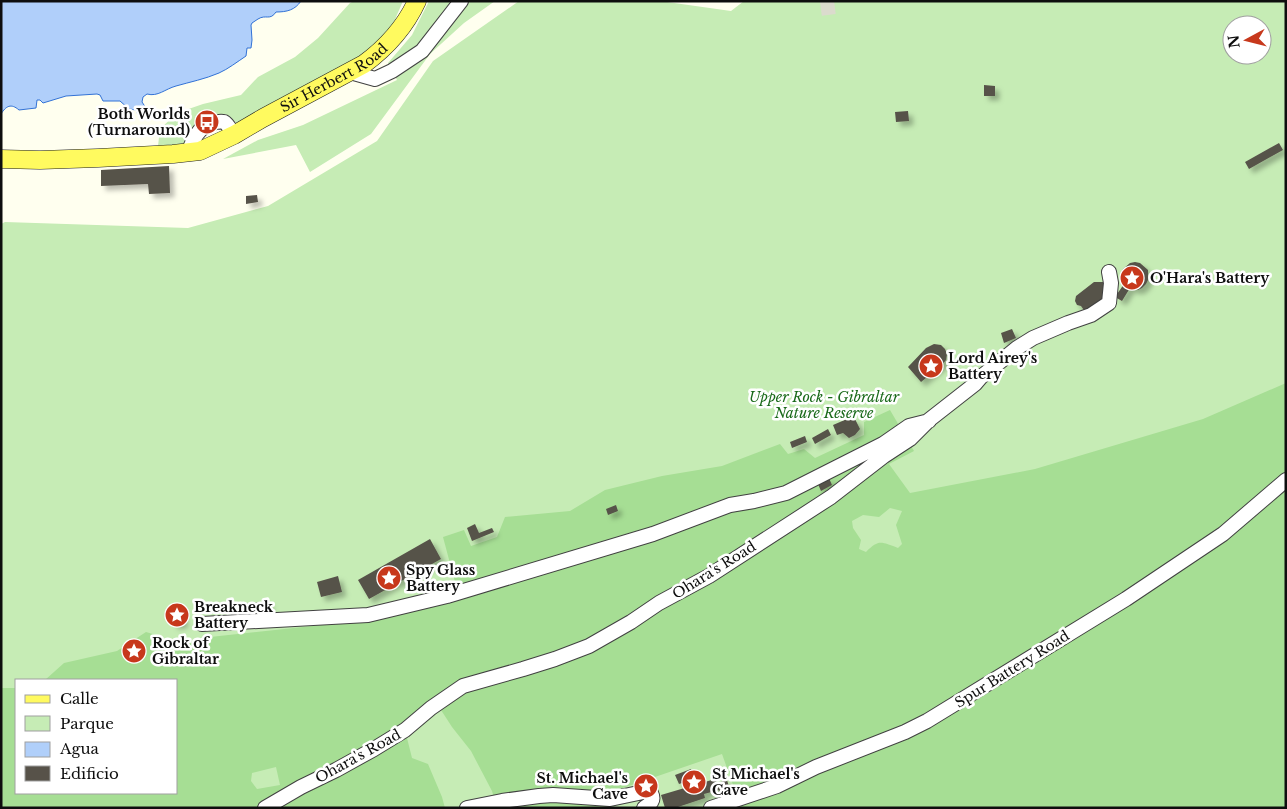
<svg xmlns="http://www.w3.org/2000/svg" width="1287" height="809" font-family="'Libre Baskerville',serif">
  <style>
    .green { fill: #c6ecb5; fill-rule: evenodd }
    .forest { fill: #a6de94; fill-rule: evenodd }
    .water { fill: #b0cffa; stroke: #3272d6 }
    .building { fill: #575249; filter: url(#shadow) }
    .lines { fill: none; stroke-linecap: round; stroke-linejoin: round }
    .minor-tunnel { stroke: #dbdbcd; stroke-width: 14; stroke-dasharray: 14 7; stroke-linecap: butt }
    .minor-casing { stroke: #414141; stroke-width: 16 }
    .major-casing { stroke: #1f1f1f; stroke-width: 19 }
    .minor { stroke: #fff; stroke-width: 14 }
    .major { stroke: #fffa5f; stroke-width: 18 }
    .labels { text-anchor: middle; stroke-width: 5; stroke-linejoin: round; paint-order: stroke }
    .street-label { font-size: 14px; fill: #0e0e0e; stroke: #fff }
    .poi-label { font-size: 14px; font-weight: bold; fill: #0e0e0e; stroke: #fff; text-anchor: start }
    .park-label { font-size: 14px; font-style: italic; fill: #1a6a1a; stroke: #fff }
  </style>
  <defs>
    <filter id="shadow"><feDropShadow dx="4.5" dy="4.5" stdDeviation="2.5" flood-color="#0004"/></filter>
  </defs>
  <rect width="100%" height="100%" fill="#ffffef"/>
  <!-- green -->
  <path class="green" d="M 354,1 L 403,1 L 390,31 L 359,59 L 238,124 L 225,114 L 207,117 L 195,128 L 187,145 L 158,146 L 160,129 L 177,113 L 203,104 L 241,95 L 258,77 L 295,57 L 318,38 L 350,3 Z
    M 429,1 L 495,1 L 464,23 L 430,54 L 371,134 L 310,172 L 296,145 L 223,159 L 258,140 L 303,125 L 397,80 L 388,63 L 412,35 Z
    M 519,1 L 660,1 L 731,11 L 744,1 L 1286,1 L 1286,808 L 1,808 L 1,224 L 5,222 L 188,228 L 268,206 L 377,141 L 433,61 ZM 1232,25 L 1262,25 L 1262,55 L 1232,55 ZM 16,680 L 176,680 L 176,793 L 16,793 Z"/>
  <!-- forest -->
  <path class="forest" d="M 1286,383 L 1286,808 L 740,808 L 741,807 L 722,754 L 617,790 L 614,808 L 497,808 L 492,791 L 471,751 L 452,727 L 441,710 L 407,738 L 412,758 L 428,764 L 442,797 L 445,808 L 1,808 L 1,688 L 16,688 L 16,793 L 176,793 L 176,680 L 45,680 L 64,663 L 117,651 L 146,632 L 163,637 L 169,643 L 189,644 L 201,638 L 368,620 L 459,597 L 443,537 L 464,530 L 471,546 L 497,537 L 505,517 L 570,511 L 605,490 L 662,476 L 722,466 L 780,444 L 788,454 L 804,449 L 815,458 L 864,435 L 864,422 L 890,410 L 914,451 L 889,464 L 910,493 L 1035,469 L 1203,419 ZM 890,508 L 902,511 L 896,525 L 902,544 L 898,548 C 881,542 879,539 866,552 L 859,549 L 861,540 L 853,528 L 852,521 L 863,515 L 879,517 ZM 276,767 L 280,785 L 257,789 L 251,781 L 252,773 Z"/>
  <!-- water -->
  <path class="water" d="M 1,1 L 301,1 C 295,10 287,12 276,12 C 270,21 266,14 258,19 C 256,20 254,22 252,23 L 251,25 L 252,40 L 251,48 L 247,48 L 246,56 C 237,62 228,69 219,73 C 205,79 190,82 176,86 C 165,89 158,97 147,94 L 143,97 L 142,102 L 146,108 L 143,113 L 138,115 L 136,110 L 129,109 L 120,101 L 103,101 L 100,95 L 97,94 L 66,96 L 43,103 L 40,100 L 37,100 L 36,108 L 19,110 C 11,103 6,106 1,114 Z"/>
  <!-- building -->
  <path class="building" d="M 984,85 L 995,86 L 995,96 L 984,96 Z
    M 908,111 L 909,121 L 896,122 L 895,112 Z
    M 1279,143 L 1283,150 L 1249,169 L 1245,162 Z
    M 169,166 L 170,193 L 149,194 L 148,184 L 101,186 L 101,170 Z
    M 257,195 L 258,202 L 246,204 L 246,196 Z
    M 1135,262 L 1140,263 L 1148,270 L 1148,280 L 1146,284 L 1142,288 L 1138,290 L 1130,288 L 1122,301 L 1115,297 L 1124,284 L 1121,274 L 1123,269 L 1130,263 Z
    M 1094,282 L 1103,282 L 1103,300 L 1086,313 L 1081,306 L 1077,305 L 1075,301 L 1076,296 Z
    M 1012,329 L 1016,338 L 1004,343 L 1001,333 Z
    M 934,344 L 941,345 L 945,349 L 947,354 L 946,360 L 942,365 L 921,382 L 908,367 L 926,348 Z
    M 847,419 L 855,419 L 860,429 L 855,435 L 849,438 L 843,433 L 837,435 L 833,425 Z
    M 828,429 L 831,435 L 815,444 L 812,438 Z
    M 805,436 L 807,442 L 792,448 L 790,442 Z
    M 829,478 L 832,485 L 821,491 L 818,484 Z
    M 616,505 L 618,511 L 608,515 L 606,509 Z
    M 475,524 L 479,533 L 492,528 L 494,532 L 472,541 L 467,528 Z
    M 430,539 L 441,559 L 369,599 L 358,580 Z
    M 338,576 L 342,592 L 321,597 L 317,582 Z
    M 269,602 L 269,614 L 231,616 L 230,604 Z
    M 178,609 L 180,613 L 181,613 L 184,623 L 174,625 L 171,615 L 172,615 L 173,610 Z
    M 691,769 L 694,779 L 679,784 L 675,775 Z
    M 715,779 L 717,783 L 727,780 L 730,790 L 720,793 L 719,790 L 704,794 L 705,798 L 675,808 L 665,808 L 661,795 Z"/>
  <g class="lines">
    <!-- minor-tunnel -->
    <path class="minor-tunnel" d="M 827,1 L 829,17"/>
    <defs>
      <path id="minor" d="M 350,72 L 375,79 L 392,71 L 422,51 L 461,1
        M 188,153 C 193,140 198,127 212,123 C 216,122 221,121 224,122 C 228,124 231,131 234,135
        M 202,624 L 368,615 L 447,596 L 653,534 L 730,505 L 754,501 L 786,493 L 883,444 L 909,426 L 929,421
        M 265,808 L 301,787 L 336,770 L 374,749 L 405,730 L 431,708 L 463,686 L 523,669 L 555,659 L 589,646 L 631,622 L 659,603 L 709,576 L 831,497 L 884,456 L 910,439 L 929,420 L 975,384 L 981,377 L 1017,348 L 1033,338 L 1068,323 L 1091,315 L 1109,303 L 1111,283 L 1109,272
        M 467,808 L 502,801 L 539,796 L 553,795 L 610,799 L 648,791 L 651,793 C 655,801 650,804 644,808
        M 711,808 L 777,786 L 816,767 L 905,732 L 927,721 L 1126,599 L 1223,534 L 1286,480"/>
      <g id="major">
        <path id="s1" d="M 1,159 L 40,160 L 98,158 L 173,154 L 200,151 L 234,135 L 263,118 L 364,64 C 387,47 405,27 417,1"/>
      </g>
    </defs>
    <!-- minor casing -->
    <use href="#minor" class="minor-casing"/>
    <!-- major casing -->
    <use href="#major" class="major-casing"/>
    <!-- minor -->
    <use href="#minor" class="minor"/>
    <!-- major -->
    <use href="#major" class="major"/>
  </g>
  <!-- icons -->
  <defs>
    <symbol id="bus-disc" viewBox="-11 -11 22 22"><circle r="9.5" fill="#c7381c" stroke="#fff"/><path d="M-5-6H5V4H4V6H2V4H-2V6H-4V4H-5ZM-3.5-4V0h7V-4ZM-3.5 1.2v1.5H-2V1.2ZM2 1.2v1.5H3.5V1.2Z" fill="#fff"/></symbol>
    <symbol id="sight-disc" viewBox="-11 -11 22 22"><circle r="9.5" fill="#c7381c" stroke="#fff"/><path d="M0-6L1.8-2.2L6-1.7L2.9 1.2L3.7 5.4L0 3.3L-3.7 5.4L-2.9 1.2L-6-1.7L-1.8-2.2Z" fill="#fff"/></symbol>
  </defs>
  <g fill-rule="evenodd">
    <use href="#bus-disc" x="193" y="108" width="28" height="28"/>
    <use href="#sight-disc" x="1118" y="264" width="28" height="28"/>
    <use href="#sight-disc" x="917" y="352" width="28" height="28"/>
    <use href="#sight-disc" x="375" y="564" width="28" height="28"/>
    <use href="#sight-disc" x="163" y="601" width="28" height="28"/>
    <use href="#sight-disc" x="120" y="637" width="28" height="28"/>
    <use href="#sight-disc" x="680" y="768" width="28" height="28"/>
    <use href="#sight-disc" x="632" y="772" width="28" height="28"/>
  </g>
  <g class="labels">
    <!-- street labels -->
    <g class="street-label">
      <text dy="5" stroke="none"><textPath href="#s1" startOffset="352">Sir Herbert Road</textPath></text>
      <text transform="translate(714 570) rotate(-32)" y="5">Ohara's Road</text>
      <text transform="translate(1012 669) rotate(-32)" y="5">Spur Battery Road</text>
      <text transform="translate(358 756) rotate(-29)" y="5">Ohara's Road</text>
    </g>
    <!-- poi labels -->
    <g class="poi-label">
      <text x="190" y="119" text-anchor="end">Both Worlds<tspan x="190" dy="16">(Turnaround)</tspan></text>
      <text x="1150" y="283">O'Hara's Battery</text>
      <text x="948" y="363">Lord Airey's<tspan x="948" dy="16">Battery</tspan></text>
      <text x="406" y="575">Spy Glass<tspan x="406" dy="16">Battery</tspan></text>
      <text x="194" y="612">Breakneck<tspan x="194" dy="16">Battery</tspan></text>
      <text x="152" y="648">Rock of<tspan x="152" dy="16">Gibraltar</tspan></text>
      <text x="712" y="779">St Michael's<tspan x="712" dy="16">Cave</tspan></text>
      <text x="628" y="783" text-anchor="end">St. Michael's<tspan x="628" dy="16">Cave</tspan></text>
    </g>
    <!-- park labels -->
    <g class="park-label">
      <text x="824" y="402">Upper Rock - Gibraltar<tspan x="824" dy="16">Nature Reserve</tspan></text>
    </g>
  </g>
  <!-- border -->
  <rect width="1287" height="809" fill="none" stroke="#0e0e0e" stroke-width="5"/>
  <!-- legend -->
  <rect x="15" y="679" width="162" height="115" fill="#ffffff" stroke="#9f9f9f"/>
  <rect x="25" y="695" width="25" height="8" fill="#fffa5f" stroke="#9f9f9f"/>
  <text x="60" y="704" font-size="15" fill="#0e0e0e">Calle</text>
  <rect x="25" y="716" width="25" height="15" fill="#c6ecb5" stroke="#9f9f9f"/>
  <text x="60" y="729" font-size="15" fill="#0e0e0e">Parque</text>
  <rect x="25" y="742" width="25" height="15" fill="#b0cffa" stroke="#9f9f9f"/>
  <text x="60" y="754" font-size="15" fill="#0e0e0e">Agua</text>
  <rect x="25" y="766" width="25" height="15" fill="#575249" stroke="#9f9f9f"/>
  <text x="60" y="779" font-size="15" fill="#0e0e0e">Edificio</text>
  <!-- north arrow -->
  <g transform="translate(1247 40) rotate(263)"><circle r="24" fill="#ffffff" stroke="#9f9f9f"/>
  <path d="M0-4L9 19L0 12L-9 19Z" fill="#c7381c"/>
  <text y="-8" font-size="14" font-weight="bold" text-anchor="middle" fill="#0e0e0e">N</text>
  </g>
</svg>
